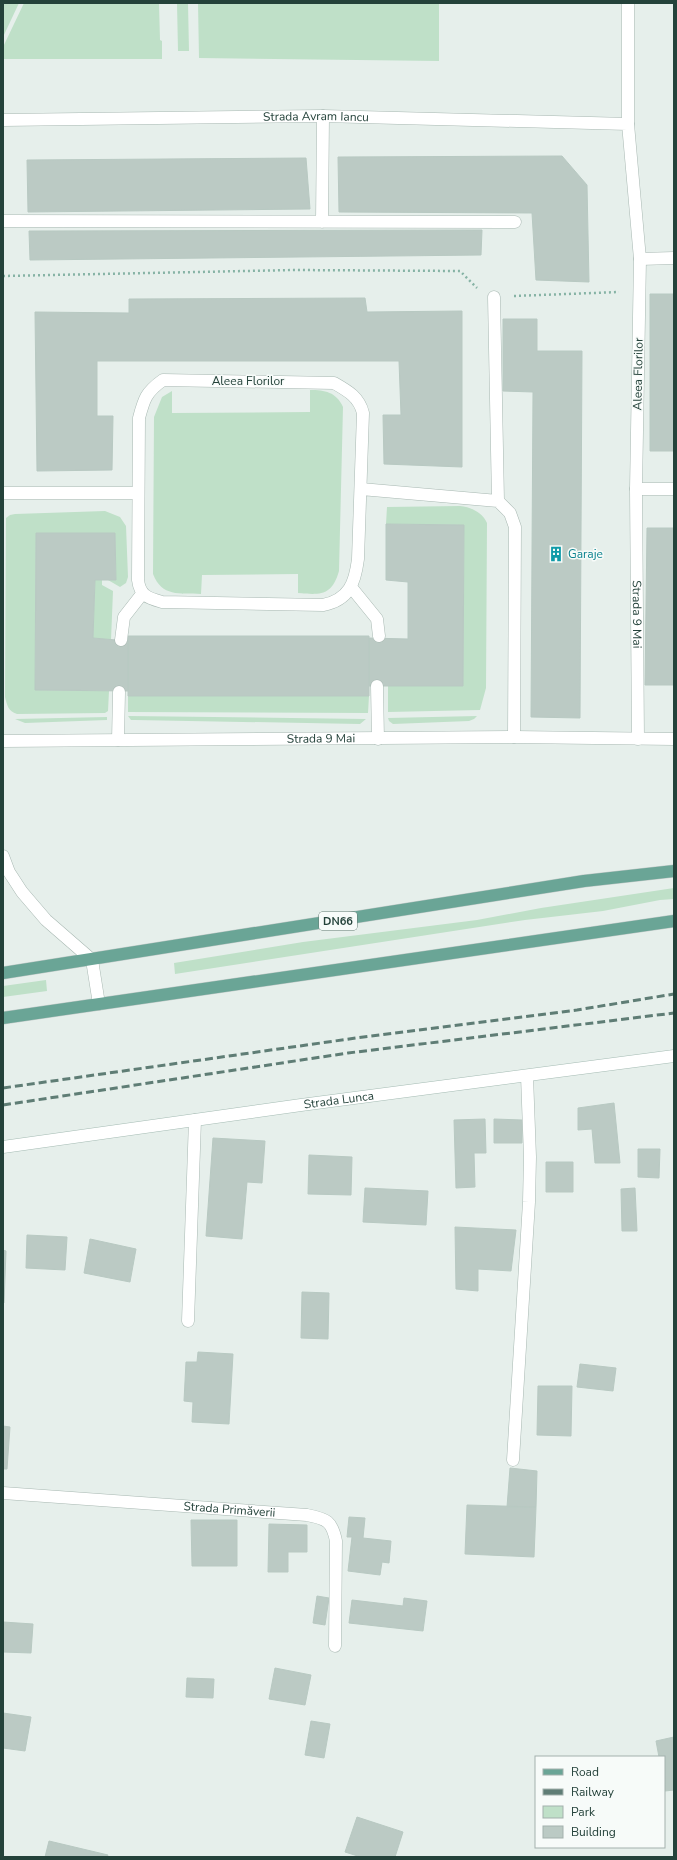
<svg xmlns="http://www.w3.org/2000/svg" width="677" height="1860" font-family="'Nunito Sans',sans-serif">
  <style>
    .green { fill: #bfe0c8 }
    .building { fill: #bbcac4; stroke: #b8c9c2 }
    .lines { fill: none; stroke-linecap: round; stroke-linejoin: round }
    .service-casing { stroke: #a8b8b2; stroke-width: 13 }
    .minor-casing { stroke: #a8b8b2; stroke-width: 13 }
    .tertiary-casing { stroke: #a8b8b2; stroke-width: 13 }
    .secondary-casing { stroke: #a4bbb3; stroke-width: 13 }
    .primary-casing { stroke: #c2cac8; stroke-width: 13 }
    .path { stroke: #86b3a5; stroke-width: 2.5; stroke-dasharray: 2 3; stroke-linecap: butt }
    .service { stroke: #fff; stroke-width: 12 }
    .minor { stroke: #fff; stroke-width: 12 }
    .tertiary { stroke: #fff; stroke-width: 12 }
    .secondary { stroke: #fff; stroke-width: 12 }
    .primary { stroke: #6aa596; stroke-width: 12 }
    .rail { stroke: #5f7d75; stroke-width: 3; stroke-dasharray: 8 4; stroke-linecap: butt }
    .labels { text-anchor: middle; stroke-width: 3; stroke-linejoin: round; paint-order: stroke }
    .shield { fill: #f7fbf9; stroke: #637a73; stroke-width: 1 }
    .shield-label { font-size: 11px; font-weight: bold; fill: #24423a }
    .street-label { font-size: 12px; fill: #24423a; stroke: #f7fbf9 }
    .culture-label { font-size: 12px; fill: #0d838f; stroke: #f7fbf9; text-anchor: start }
  </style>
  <rect width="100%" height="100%" fill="#e6efeb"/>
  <!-- green -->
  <path class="green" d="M 3,3 L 19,3 L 3,37 Z
    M 24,3 L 159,3 L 160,40 L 162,41 L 162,59 L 3,59 L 3,47 Z
    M 177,3 L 188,3 L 189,51 L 178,51 Z
    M 198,3 L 439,3 L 439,61 L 199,58 Z
    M 310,390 C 325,390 336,392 343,407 L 339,571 C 332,596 320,595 298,593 L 298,574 L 202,575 L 201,594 C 179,593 162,597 153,574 L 154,417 L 162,397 L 172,391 L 172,413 L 310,412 Z
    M 460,506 C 471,507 483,513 487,523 L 486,688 L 480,710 L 388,712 L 388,686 L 463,686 L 464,525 L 386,524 L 387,507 Z
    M 105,511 L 120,517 L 126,526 L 128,577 L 126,583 L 120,587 L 108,580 L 116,579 L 115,533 L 36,534 L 35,690 L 109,691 L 108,711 L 105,713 L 17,714 C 8,711 7,705 5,697 L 6,518 L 10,515 L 15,514 Z
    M 95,580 L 102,580 L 102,585 L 113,591 L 111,640 L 93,638 Z
    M 128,696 L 369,696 L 368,713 L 128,712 Z
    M 128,716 L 366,719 L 360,724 L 135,720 L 131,720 Z
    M 477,716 L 474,719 L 469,721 L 393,724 L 389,721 L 388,718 Z
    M 107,717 L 107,720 L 25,723 L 15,719 Z
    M 674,888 L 674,899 L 660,900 L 603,911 L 525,920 L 175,974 L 174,963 L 303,942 L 477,920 L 541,908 Z
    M 46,980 L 47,991 L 3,997 L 3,986 Z"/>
  <!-- building -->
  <path class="building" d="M 562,156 L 587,185 L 589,282 L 536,280 L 532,213 L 339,212 L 338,157 Z
    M 306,158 L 310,209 L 28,212 L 27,160 Z
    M 482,230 L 481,255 L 30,260 L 29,231 Z
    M 650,294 L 674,294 L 674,451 L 650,451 Z
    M 365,298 L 367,312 L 462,311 L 462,467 L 384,464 L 383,415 L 401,415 L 399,361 L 97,361 L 97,416 L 113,416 L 112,470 L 37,471 L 35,312 L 129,313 L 129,299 Z
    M 503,319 L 537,319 L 537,351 L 582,351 L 580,718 L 531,717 L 533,392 L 503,391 Z
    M 386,524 L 464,525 L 463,686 L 369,686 L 369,638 L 408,639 L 408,582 L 386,580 Z
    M 647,528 L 674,528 L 674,685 L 645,685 Z
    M 36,533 L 115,533 L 116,580 L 95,580 L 93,638 L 128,641 L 128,691 L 35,690 Z
    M 128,636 L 369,636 L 369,696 L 128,696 Z
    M 614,1103 L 620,1163 L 595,1163 L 592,1129 L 578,1130 L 578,1108 Z
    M 485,1119 L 486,1153 L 474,1153 L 475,1187 L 456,1188 L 454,1120 Z
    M 494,1119 L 522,1120 L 522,1143 L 494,1143 Z
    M 213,1138 L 265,1141 L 262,1183 L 247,1182 L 242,1239 L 206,1236 Z
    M 638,1149 L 660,1149 L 659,1178 L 638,1177 Z
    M 309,1155 L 352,1157 L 351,1195 L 308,1194 Z
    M 546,1162 L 573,1162 L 573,1192 L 546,1192 Z
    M 365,1188 L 428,1191 L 426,1225 L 363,1222 Z
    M 635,1188 L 637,1231 L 622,1231 L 621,1189 Z
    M 455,1227 L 516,1230 L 511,1271 L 478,1269 L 478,1291 L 456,1289 Z
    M 27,1235 L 67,1237 L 65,1270 L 26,1268 Z
    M 90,1239 L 136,1249 L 130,1282 L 84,1273 Z
    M 3,1250 L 6,1251 L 4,1303 L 3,1303 Z
    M 302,1292 L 329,1293 L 328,1339 L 301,1338 Z
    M 198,1352 L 233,1354 L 229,1424 L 192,1422 L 193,1402 L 184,1401 L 186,1362 L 197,1362 Z
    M 580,1364 L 616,1368 L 613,1391 L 577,1387 Z
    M 538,1386 L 572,1386 L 571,1436 L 537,1435 Z
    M 3,1426 L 10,1427 L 7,1469 L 3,1469 Z
    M 510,1468 L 537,1471 L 536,1507 L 507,1507 Z
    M 467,1505 L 536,1507 L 534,1557 L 465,1554 Z
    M 349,1517 L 365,1518 L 363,1538 L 391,1541 L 389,1563 L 382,1562 L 380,1575 L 348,1571 L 352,1537 L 347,1537 Z
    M 191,1520 L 237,1520 L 237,1566 L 192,1566 Z
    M 269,1524 L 307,1525 L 307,1552 L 288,1552 L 288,1572 L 268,1572 Z
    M 317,1596 L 329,1598 L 325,1625 L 313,1623 Z
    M 404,1598 L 427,1601 L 423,1631 L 349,1623 L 352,1600 L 403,1606 Z
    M 3,1622 L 33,1624 L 31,1653 L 3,1652 Z
    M 275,1668 L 311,1675 L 305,1705 L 269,1699 Z
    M 187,1678 L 214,1679 L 213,1698 L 186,1697 Z
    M 3,1713 L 31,1717 L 25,1751 L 3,1748 Z
    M 311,1721 L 330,1724 L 324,1758 L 305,1755 Z
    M 674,1737 L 674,1790 L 665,1791 L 664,1757 L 659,1757 L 656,1741 Z
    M 357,1817 L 403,1832 L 395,1857 L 361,1857 L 345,1852 Z
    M 49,1841 L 108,1855 L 107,1857 L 45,1857 Z"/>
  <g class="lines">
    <defs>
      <path id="service" d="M 628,3 L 628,124
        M 3,221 L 515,222
        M 322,222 L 323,116
        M 494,297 L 498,501 L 510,513 L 515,527 L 514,737
        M 163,380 L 334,383 C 348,391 359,397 363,413 L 358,559 C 355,583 349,600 323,605 L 162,602 C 148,598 140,596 138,580 L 139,418 C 144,399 146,392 163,380 Z
        M 361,489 L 498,501
        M 636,489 L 674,489
        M 3,493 L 138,493
        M 351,587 L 377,619 L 379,636
        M 121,640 L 124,617 L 142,594
        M 377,686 L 378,739
        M 118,740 L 119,692"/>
      <g id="minor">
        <path id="s1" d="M 3,120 L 323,116 L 628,124 L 640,259 L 636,489 L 638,739"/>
        <path d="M 640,259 L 674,258"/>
        <path id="s2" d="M 3,741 L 514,737 L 674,739"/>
        <path d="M 188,1321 L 195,1120"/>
        <path d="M 513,1460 L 529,1202 L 530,1157 L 527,1076"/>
        <path id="s3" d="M 3,1493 L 307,1515 C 327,1519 332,1521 336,1541 L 335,1646"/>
      </g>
      <path id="tertiary" d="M 3,856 L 9,872 L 22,892 L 46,920 L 92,960 L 99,1004"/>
      <g id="secondary">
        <path id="s4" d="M 3,1147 L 301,1105 L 674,1056"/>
      </g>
      <path id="primary" d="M 3,973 L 584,881 L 674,871
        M 3,1018 L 674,921"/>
    </defs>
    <!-- service casing -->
    <use href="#service" class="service-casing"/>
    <!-- minor casing -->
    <use href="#minor" class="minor-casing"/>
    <!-- tertiary casing -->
    <use href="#tertiary" class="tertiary-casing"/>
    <!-- secondary casing -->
    <use href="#secondary" class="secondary-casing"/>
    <!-- primary casing -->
    <use href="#primary" class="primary-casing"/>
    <!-- path -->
    <path class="path" d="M 3,276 L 294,270 L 460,271 L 477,288
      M 514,296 L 619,292"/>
    <!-- service -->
    <use href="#service" class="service"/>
    <!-- minor -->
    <use href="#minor" class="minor"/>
    <!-- tertiary -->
    <use href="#tertiary" class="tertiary"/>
    <!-- secondary -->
    <use href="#secondary" class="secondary"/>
    <!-- primary -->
    <use href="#primary" class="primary"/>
    <!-- rail -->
    <path class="rail" d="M 3,1088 L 356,1038 L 577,1010 L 674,994
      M 3,1105 L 348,1053 L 674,1013"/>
  </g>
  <!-- icons -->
  <defs>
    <symbol id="building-bare" viewBox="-9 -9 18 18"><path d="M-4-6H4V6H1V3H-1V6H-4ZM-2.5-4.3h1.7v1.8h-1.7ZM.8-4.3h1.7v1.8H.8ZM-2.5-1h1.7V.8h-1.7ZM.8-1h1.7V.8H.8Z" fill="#0f9aa8" stroke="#f7fbf9" stroke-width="2.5" paint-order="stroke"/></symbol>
  </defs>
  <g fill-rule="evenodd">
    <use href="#building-bare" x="545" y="543" width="22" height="22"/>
  </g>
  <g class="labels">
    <!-- shield labels -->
    <rect class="shield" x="319" y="912" width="38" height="18" rx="3"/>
    <g class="shield-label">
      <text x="338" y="925">DN66</text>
    </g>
    <!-- street labels -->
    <g class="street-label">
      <text dy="4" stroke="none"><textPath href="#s1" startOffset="313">Strada Avram Iancu</textPath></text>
      <text transform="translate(638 374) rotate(-89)" y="4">Aleea Florilor</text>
      <text x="248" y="385">Aleea Florilor</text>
      <text dy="4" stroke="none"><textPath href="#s1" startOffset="1116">Strada 9 Mai</textPath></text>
      <text dy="4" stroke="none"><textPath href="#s2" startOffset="318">Strada 9 Mai</textPath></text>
      <text dy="4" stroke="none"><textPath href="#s4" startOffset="339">Strada Lunca</textPath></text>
      <text dy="4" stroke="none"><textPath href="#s3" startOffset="227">Strada Primăverii</textPath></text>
    </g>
    <!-- culture labels -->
    <g class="culture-label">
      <text x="568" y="558">Garaje</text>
    </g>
  </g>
  <!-- border -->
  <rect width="677" height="1860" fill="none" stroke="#24423a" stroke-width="8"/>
  <!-- legend -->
  <rect x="535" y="1756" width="130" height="92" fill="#f7fbf9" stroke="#a3b1ad"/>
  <rect x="543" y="1769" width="20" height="6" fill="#6aa596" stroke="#a3b1ad"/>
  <text x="571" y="1776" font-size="12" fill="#24423a">Road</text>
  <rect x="543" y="1789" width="20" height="6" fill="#5f7d75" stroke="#a3b1ad"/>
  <text x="571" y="1796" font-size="12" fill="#24423a">Railway</text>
  <rect x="543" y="1806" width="20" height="12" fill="#bfe0c8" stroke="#a3b1ad"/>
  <text x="571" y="1816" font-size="12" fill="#24423a">Park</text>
  <rect x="543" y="1826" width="20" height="12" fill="#bbcac4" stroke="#a3b1ad"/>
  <text x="571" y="1836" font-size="12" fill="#24423a">Building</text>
</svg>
